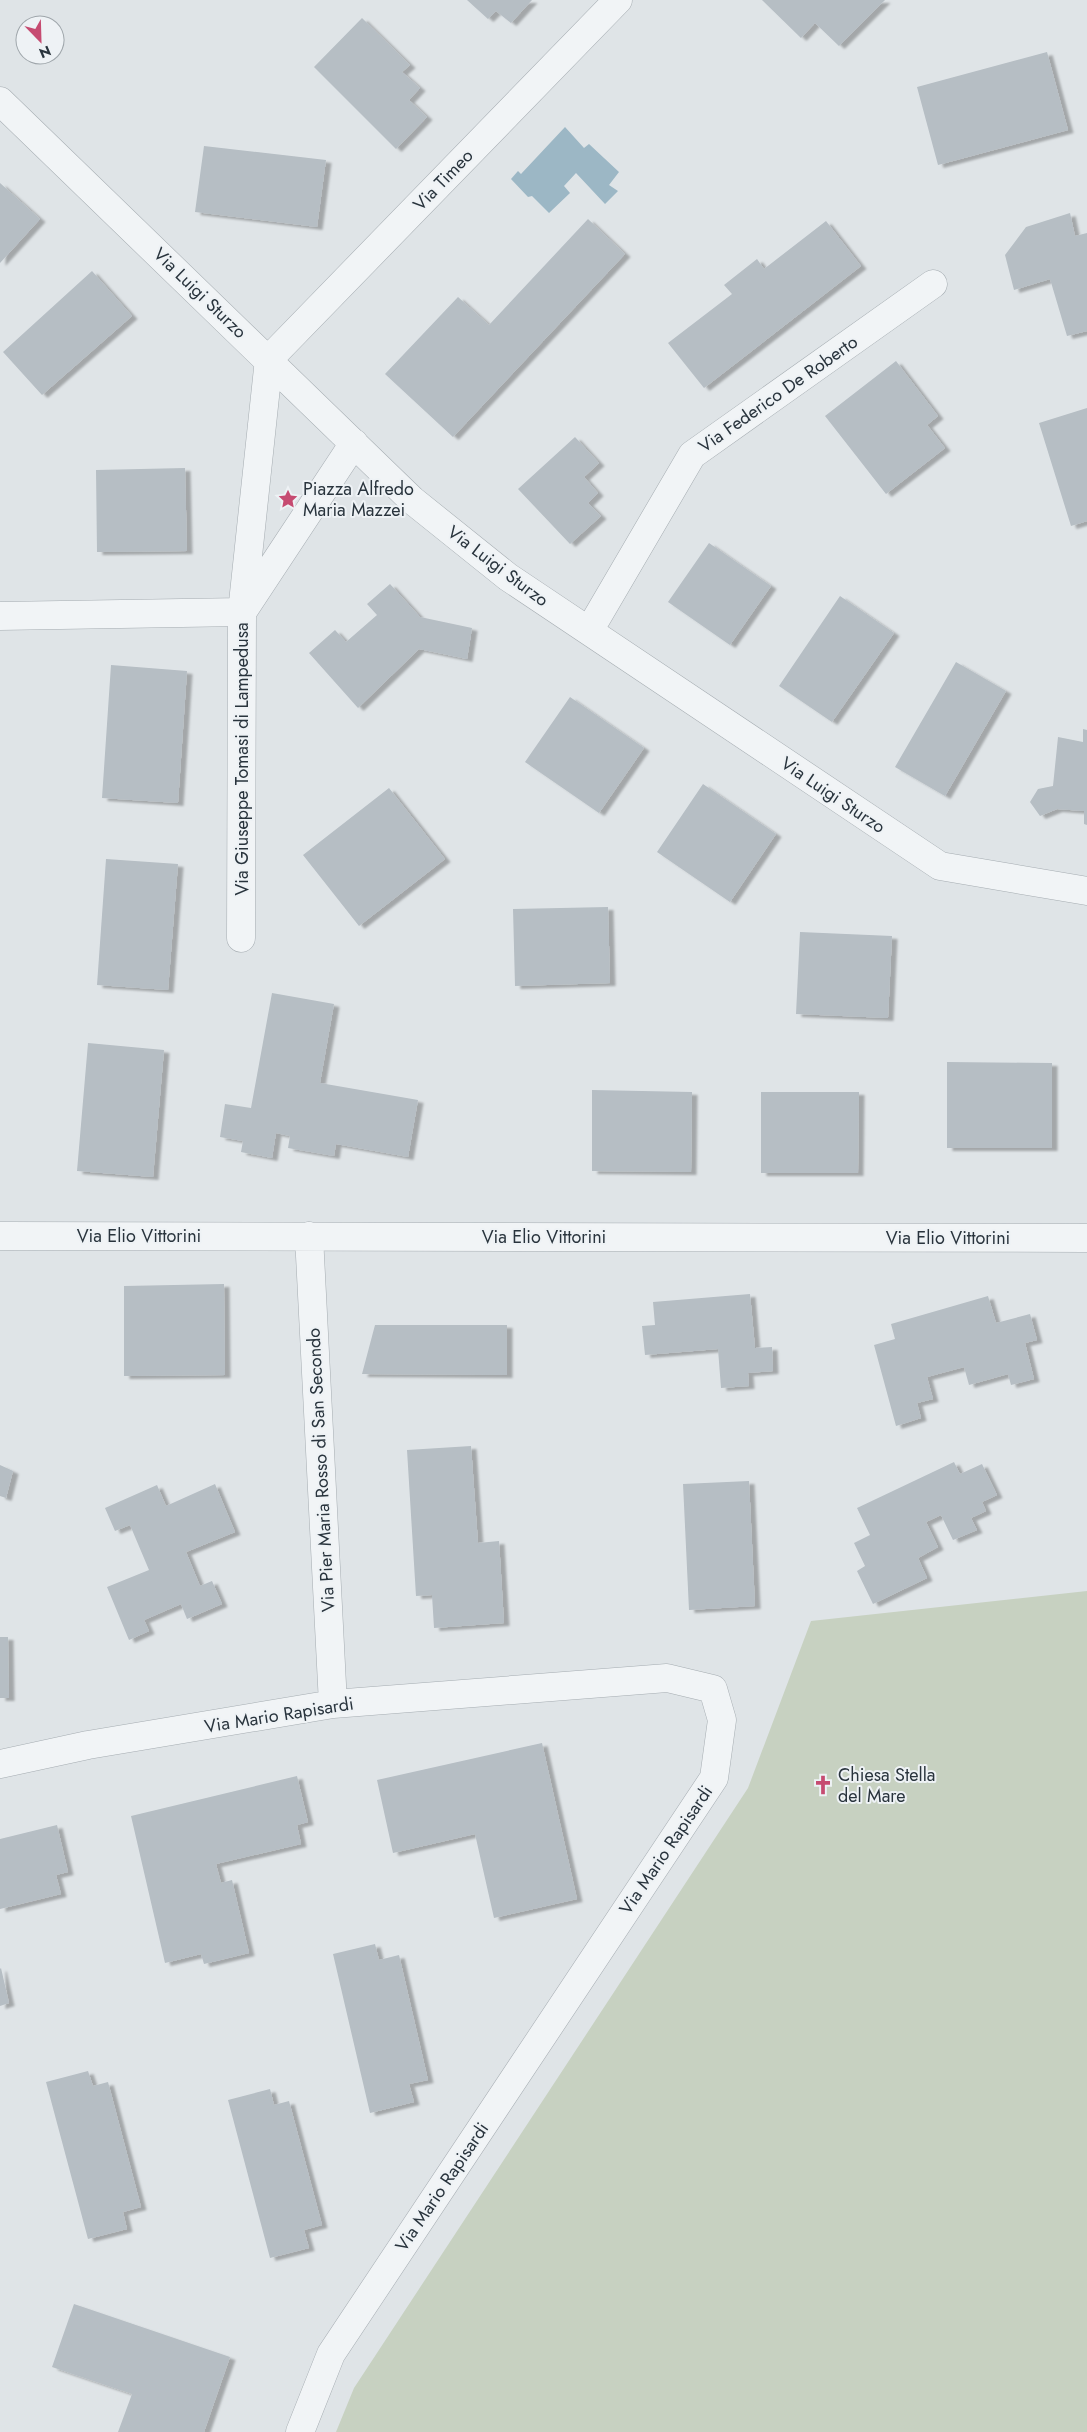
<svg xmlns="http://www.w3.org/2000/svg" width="1087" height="2432" font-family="Jost,sans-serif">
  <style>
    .green { fill: #c7d1c1 }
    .water { fill: #9cb7c5 }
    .building { fill: #b6bec4; filter: url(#shadow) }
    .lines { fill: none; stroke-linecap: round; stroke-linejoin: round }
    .street-casing { stroke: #a5acb1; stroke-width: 29 }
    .street { stroke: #f1f4f6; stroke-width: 28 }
    .labels { text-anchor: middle; stroke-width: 4; stroke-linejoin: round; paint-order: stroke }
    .street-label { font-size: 18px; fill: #29343d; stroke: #eef2f5 }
    .poi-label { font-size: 18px; fill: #29343d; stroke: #eef2f5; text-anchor: start }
  </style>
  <defs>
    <filter id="shadow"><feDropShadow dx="5.5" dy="3" stdDeviation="1" flood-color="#0004"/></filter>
  </defs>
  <rect width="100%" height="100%" fill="#dfe4e7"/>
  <!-- green -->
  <path class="green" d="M 1087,1591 L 1087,2432 L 336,2432 L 354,2388 L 748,1788 L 811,1621 Z"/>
  <!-- water -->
  <path class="water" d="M 565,127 L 584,148 L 589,144 L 619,172 L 609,185 L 618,191 L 605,204 L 576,173 L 564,186 L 570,193 L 549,213 L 532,196 L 528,197 L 511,179 L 518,171 L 521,174 Z"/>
  <!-- building -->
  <path class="building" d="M 467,0 L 532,0 L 511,23 L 496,11 L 488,19 Z
    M 762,0 L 885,0 L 839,46 L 815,23 L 801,38 Z
    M 362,18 L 410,65 L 402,72 L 420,88 L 409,100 L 427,117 L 396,149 L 314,67 Z
    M 1047,52 L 1068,130 L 938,165 L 917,87 Z
    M 204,146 L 326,160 L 317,227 L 195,212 Z
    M 0,183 L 40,219 L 0,263 Z
    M 1070,213 L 1075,236 L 1087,233 L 1087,331 L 1067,336 L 1050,279 L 1014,290 L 1005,255 L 1026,227 Z
    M 588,219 L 625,254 L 453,437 L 385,374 L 458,297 L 489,325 Z
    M 826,221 L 861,266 L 704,388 L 668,343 L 732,294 L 724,285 L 757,259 L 764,269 Z
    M 92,271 L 132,316 L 42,395 L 3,352 Z
    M 896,361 L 938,416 L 927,425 L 945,448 L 886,494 L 825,416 Z
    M 1087,408 L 1087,521 L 1071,526 L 1039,423 Z
    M 575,437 L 599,463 L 584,477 L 598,493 L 588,503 L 601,516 L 570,544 L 518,489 Z
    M 185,468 L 187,551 L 97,552 L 96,470 Z
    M 709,543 L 771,586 L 730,645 L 668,602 Z
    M 390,584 L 420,617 L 472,628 L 467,659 L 419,649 L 358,708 L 309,653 L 335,630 L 346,642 L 377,615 L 367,604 Z
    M 840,596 L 894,633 L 832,722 L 779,686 Z
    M 956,662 L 1006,691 L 945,796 L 895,767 Z
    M 111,665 L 187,671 L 178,803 L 102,798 Z
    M 570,697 L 644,748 L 599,813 L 525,762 Z
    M 1083,729 L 1087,730 L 1087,825 L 1084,824 L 1084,811 L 1057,809 L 1040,816 L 1030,802 L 1038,789 L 1053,786 L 1058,737 L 1083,742 Z
    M 703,784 L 776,834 L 730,902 L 657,852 Z
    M 389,788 L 445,859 L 359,926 L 303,855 Z
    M 106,859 L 178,864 L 168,990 L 97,985 Z
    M 608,907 L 610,983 L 515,986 L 513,909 Z
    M 800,932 L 892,936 L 888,1018 L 796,1014 Z
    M 272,993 L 334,1004 L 320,1083 L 418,1100 L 408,1157 L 336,1144 L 334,1156 L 288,1148 L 290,1136 L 276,1133 L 272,1158 L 241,1152 L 243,1141 L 220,1137 L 225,1104 L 251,1108 Z
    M 88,1043 L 164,1050 L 153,1177 L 77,1171 Z
    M 947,1062 L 1052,1063 L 1052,1148 L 947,1148 Z
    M 592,1090 L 692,1092 L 691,1172 L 592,1171 Z
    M 761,1092 L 859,1092 L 858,1173 L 761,1173 Z
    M 224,1284 L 225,1375 L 124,1376 L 124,1286 Z
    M 750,1294 L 755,1348 L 772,1347 L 773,1371 L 748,1373 L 749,1386 L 721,1388 L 718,1349 L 645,1355 L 642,1326 L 655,1325 L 653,1302 Z
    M 988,1296 L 996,1323 L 1030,1314 L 1037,1340 L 1025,1343 L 1034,1379 L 1011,1385 L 1008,1374 L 969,1385 L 964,1367 L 927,1377 L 933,1399 L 917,1403 L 921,1418 L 896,1426 L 874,1345 L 895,1339 L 891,1324 Z
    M 375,1325 L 507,1325 L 507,1375 L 362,1374 Z
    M 471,1446 L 478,1543 L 499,1541 L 504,1623 L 434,1628 L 432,1595 L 416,1596 L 407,1450 Z
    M 954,1462 L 960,1474 L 982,1464 L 997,1495 L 982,1502 L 986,1511 L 971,1518 L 977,1530 L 953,1540 L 941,1515 L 926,1522 L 938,1547 L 918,1558 L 927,1578 L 873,1604 L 857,1571 L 865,1566 L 854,1543 L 870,1535 L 857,1508 Z
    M 0,1465 L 13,1471 L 6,1498 L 0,1496 Z
    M 749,1481 L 755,1606 L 689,1610 L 683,1484 Z
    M 215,1484 L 235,1532 L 186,1552 L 200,1586 L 212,1581 L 222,1604 L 187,1619 L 181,1604 L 144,1620 L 149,1631 L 129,1640 L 107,1587 L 149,1570 L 130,1525 L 115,1531 L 105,1508 L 157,1485 L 166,1506 Z
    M 0,1637 L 8,1637 L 9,1698 L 0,1698 Z
    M 542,1743 L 577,1899 L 494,1918 L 475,1834 L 393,1853 L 377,1780 Z
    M 297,1776 L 308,1822 L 297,1825 L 301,1844 L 216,1864 L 221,1883 L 232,1880 L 249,1953 L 204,1964 L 201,1954 L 165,1963 L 131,1816 Z
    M 57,1825 L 68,1872 L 56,1875 L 61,1894 L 0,1909 L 0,1839 Z
    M 375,1944 L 379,1960 L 399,1955 L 428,2080 L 409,2084 L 414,2102 L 370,2113 L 333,1954 Z
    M 1,1968 L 9,2003 L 0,2006 L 0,1969 Z
    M 88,2071 L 93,2086 L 108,2082 L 141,2207 L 123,2212 L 127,2229 L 88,2239 L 46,2082 Z
    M 270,2089 L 274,2105 L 289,2101 L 322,2225 L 304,2230 L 309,2248 L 270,2258 L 228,2100 Z
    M 74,2304 L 230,2357 L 204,2432 L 118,2432 L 132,2394 L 52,2367 Z"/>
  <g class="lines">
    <defs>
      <path id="street" d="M 0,101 L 412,500 L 508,577 L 940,866 L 1087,891
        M 245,608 L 354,443
        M 242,612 L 269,359 L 618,0
        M 0,616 L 242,612 L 241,938
        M 589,631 L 692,455 L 933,284
        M 0,1236 L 1087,1238
        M 309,1236 L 333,1704
        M 0,1764 L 88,1745 L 333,1704 L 667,1678 L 713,1689 L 722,1720 L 714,1778 L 331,2354 L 300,2432"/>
    </defs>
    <!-- street casing -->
    <use href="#street" class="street-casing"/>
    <!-- street -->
    <use href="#street" class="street"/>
  </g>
  <!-- icons -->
  <defs>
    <symbol id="sight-bare" viewBox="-9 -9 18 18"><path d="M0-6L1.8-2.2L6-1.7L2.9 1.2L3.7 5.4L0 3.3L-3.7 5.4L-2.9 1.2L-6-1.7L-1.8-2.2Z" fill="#c64b71" stroke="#eef2f5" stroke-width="2.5" paint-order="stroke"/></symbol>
    <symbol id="church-bare" viewBox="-9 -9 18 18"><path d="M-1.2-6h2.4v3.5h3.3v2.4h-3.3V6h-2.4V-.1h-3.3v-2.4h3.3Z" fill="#c64b71" stroke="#eef2f5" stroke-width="2.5" paint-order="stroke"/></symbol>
  </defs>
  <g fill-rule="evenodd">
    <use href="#sight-bare" x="274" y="485" width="28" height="28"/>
    <use href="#church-bare" x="809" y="1771" width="28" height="28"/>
  </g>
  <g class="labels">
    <!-- street labels -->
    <g class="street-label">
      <text transform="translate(443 180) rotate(-46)" y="6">Via Timeo</text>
      <text transform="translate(200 293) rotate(44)" y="6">Via Luigi Sturzo</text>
      <text transform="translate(778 394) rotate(-35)" y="6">Via Federico De Roberto</text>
      <text transform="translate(498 566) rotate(37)" y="6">Via Luigi Sturzo</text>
      <text transform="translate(242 759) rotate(-90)" y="6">Via Giuseppe Tomasi di Lampedusa</text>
      <text transform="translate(833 795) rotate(34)" y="6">Via Luigi Sturzo</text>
      <text x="139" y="1242">Via Elio Vittorini</text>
      <text x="544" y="1243">Via Elio Vittorini</text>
      <text x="948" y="1244">Via Elio Vittorini</text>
      <text transform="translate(321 1470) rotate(-93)" y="6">Via Pier Maria Rosso di San Secondo</text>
      <text transform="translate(279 1715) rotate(-9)" y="6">Via Mario Rapisardi</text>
      <text transform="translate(666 1850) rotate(-56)" y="6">Via Mario Rapisardi</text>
      <text transform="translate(442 2187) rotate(-56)" y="6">Via Mario Rapisardi</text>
    </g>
    <!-- poi labels -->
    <g class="poi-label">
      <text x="303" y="495">Piazza Alfredo<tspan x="303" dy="21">Maria Mazzei</tspan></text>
      <text x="838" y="1781">Chiesa Stella<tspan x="838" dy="21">del Mare</tspan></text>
    </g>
  </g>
  <!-- north arrow -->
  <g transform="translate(40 40) rotate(157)"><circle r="24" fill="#eef2f5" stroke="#9fa6ab"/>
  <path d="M0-4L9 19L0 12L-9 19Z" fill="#c64b71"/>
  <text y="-8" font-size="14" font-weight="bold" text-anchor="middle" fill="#29343d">N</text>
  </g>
</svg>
